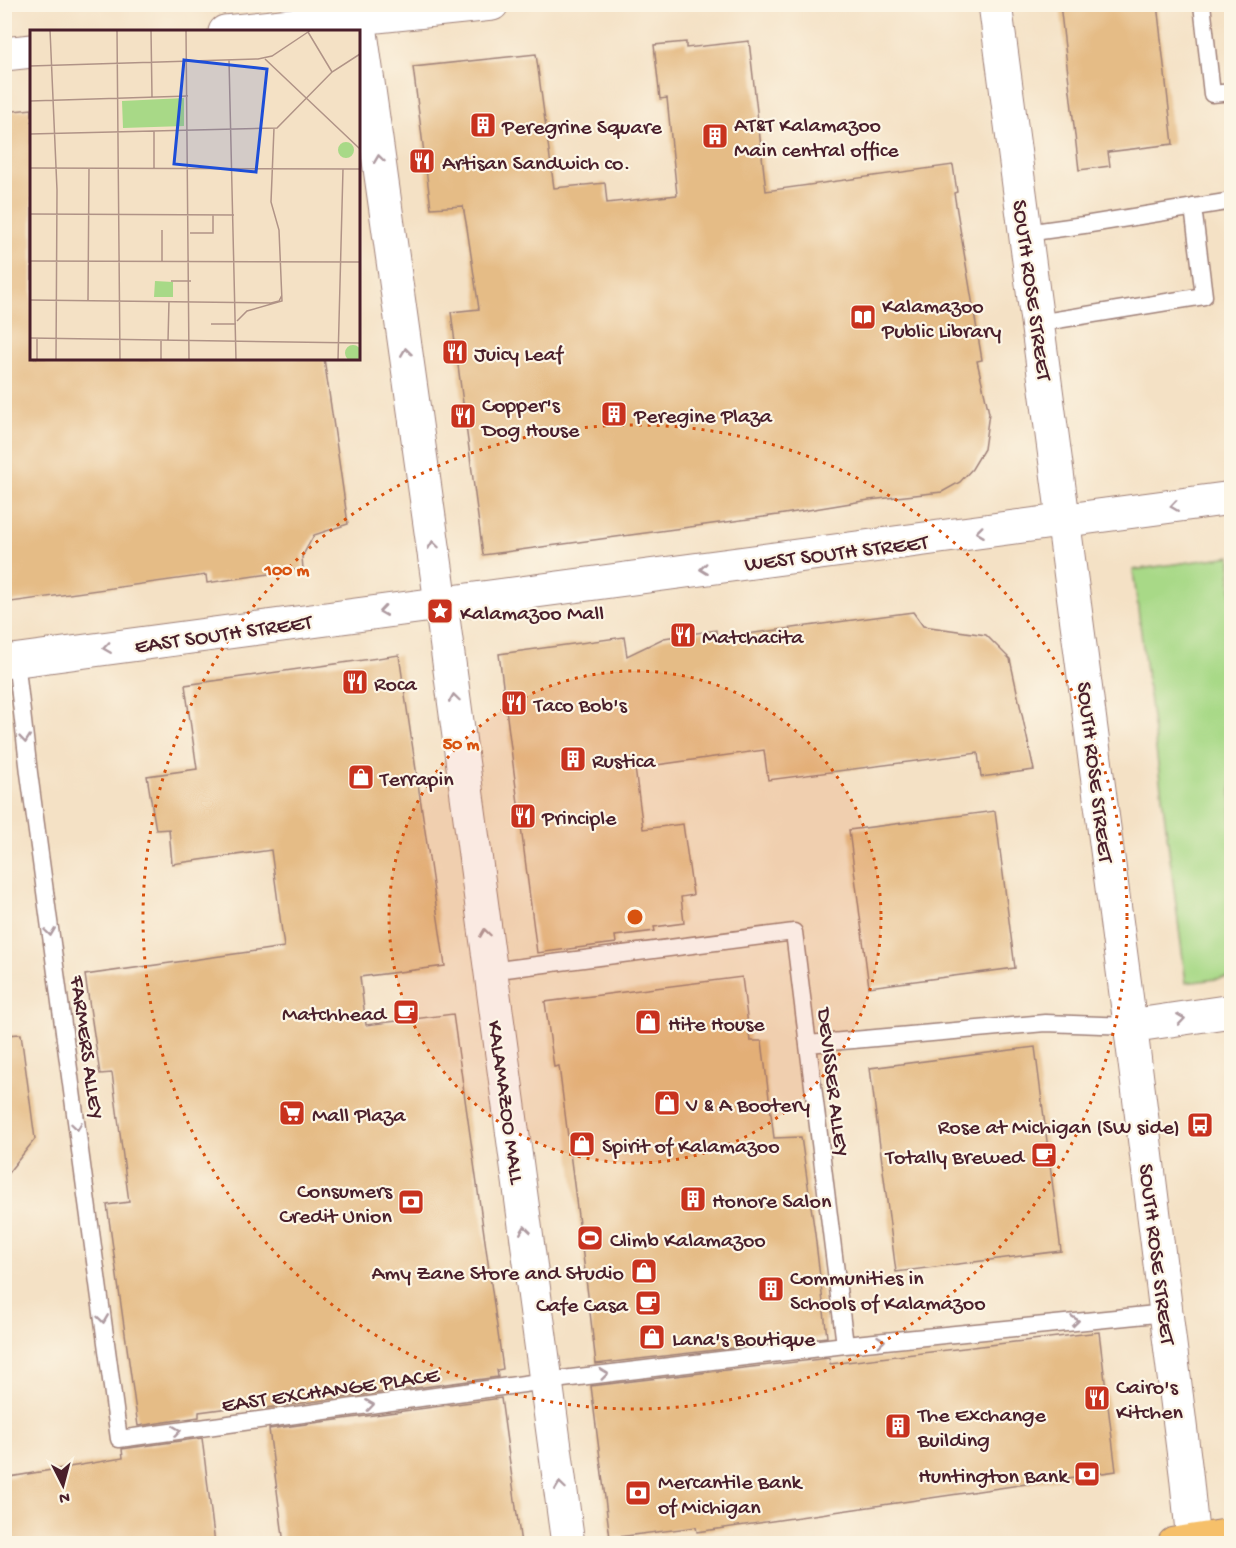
<svg xmlns="http://www.w3.org/2000/svg" width="1236" height="1548" font-family="'Gochi Hand',sans-serif">
  <style>
    .green { fill: #a8d987; stroke: #797c59; stroke-width: 1.5 }
    .building { fill: #e5bc86 }
    .lines { fill: none; stroke-linecap: round; stroke-linejoin: round }
    .service-casing { stroke: #9f8078; stroke-width: 19 }
    .minor-casing { stroke: #9f8078; stroke-width: 35 }
    .tertiary-casing { stroke: #9f8078; stroke-width: 35 }
    .primary-casing { stroke: #9f8078; stroke-width: 35 }
    .service { stroke: #fff; stroke-width: 16 }
    .minor { stroke: #fff; stroke-width: 33 }
    .tertiary { stroke: #fff; stroke-width: 33 }
    .primary { stroke: #f6c06b; stroke-width: 33 }
    .oneway { stroke: #ae9aa0 }
    .ring { fill: none; stroke: #d8530f; stroke-width: 3; stroke-dasharray: 3 6 }
    .labels { text-anchor: middle; stroke-width: 4.5; stroke-linejoin: round; paint-order: stroke }
    .poi-label { font-size: 22px; fill: #4a1f2b; stroke: #fcf5e5; text-anchor: start }
    .street-label { font-size: 22px; fill: #4a1f2b; stroke: #fcf5e5 }
    .inset-road { fill: none; stroke: #b09387; stroke-width: 1.5 }
    .view { fill: #1d4ed8; fill-opacity: 0.15; stroke: #1d4ed8; stroke-width: 3 }
    .inset-edge { fill: none; stroke: #4a1f2b; stroke-width: 3 }
    .centre { fill: #d8530f; stroke: #fcf5e5; stroke-width: 3 }
    .ring-label { font-size: 18px; text-anchor: middle; font-weight: bold; fill: #d8530f; stroke: #fcf5e5; stroke-width: 4.5; stroke-linejoin: round; paint-order: stroke }
  </style>
  <rect width="100%" height="100%" fill="#fcf5e5"/>
  <filter id="ink" filterUnits="userSpaceOnUse"><feTurbulence type="fractalNoise" baseFrequency=".0167" numOctaves="2"/><feDisplacementMap in="SourceGraphic" scale="12" xChannelSelector="R" yChannelSelector="G"/><feConvolveMatrix kernelMatrix="1 2 1 2 8 2 1 2 1" color-interpolation-filters="sRGB"/></filter>
  <filter id="wash" filterUnits="userSpaceOnUse"><feTurbulence type="fractalNoise" baseFrequency=".008" numOctaves="4" result="noise"/><feDisplacementMap in="SourceGraphic" scale="24" xChannelSelector="R" yChannelSelector="G"/><feGaussianBlur stdDeviation="1.35" result="paint"/><feColorMatrix in="noise" values="0 0 0 0 0 0 0 0 0 0 0 0 0 0 0 0 0 1.4 0 .05"/><feComposite in="paint" operator="in"/></filter>
  <g filter="url(#wash)">
    <rect width="100%" height="100%" fill="#f4e1c5"/>
    <!-- green -->
    <path class="green" d="M 1231,556 L 1231,977 L 1186,983 L 1133,570 Z"/>
    <g id="blocks">
      <!-- building -->
      <path class="building" d="M 1060,4 L 1090,4 L 1091,10 L 1135,4 L 1157,4 L 1173,144 L 1108,152 L 1110,166 L 1079,170 Z
        M 749,41 L 766,191 L 953,165 L 957,192 L 954,193 L 982,360 L 977,361 L 989,413 L 984,449 L 972,469 L 960,482 L 942,492 L 869,500 L 778,515 L 483,555 L 451,312 L 479,309 L 467,228 L 463,206 L 431,208 L 413,67 L 536,54 L 554,188 L 605,183 L 607,203 L 677,195 L 667,98 L 660,99 L 654,45 L 686,42 L 686,48 Z
        M 32,109 L 32,358 L 324,358 L 348,524 L 314,535 L 302,557 L 303,569 L 207,583 L 206,575 L 4,603 L 4,112 Z
        M 913,612 L 923,626 L 986,635 L 1010,659 L 1034,770 L 981,777 L 978,753 L 768,780 L 764,750 L 635,768 L 643,829 L 683,824 L 693,895 L 681,897 L 684,923 L 654,927 L 655,931 L 615,936 L 616,943 L 537,953 L 499,654 L 624,637 L 627,656 L 664,638 L 716,630 L 717,638 Z
        M 399,655 L 445,966 L 360,977 L 366,1025 L 453,1014 L 503,1369 L 497,1370 L 498,1377 L 266,1408 L 266,1403 L 199,1412 L 199,1417 L 138,1426 L 107,1205 L 129,1202 L 112,1073 L 100,1074 L 85,975 L 284,947 L 271,850 L 172,864 L 169,829 L 156,830 L 147,776 L 197,769 L 185,685 Z
        M 995,811 L 1015,968 L 869,987 L 849,830 Z
        M 742,977 L 750,1041 L 762,1041 L 774,1138 L 801,1137 L 815,1234 L 827,1337 L 596,1364 L 588,1295 L 559,1066 L 554,1067 L 545,1002 Z
        M 21,1034 L 35,1139 L 4,1178 L 4,1035 Z
        M 1035,1047 L 1061,1251 L 896,1272 L 870,1068 Z
        M 1099,1332 L 1116,1471 L 697,1532 L 696,1527 L 610,1538 L 591,1386 L 829,1358 L 830,1364 Z
        M 501,1398 L 521,1544 L 284,1544 L 269,1429 Z
        M 202,1438 L 215,1544 L 4,1544 L 4,1478 L 123,1458 L 122,1449 Z"/>
    </g>
  </g>
  <g filter="url(#ink)">
    <use href="#blocks" fill-opacity="0" stroke="#9f8078" stroke-width="1.5"/>
    <g class="lines">
      <defs>
        <path id="service" d="M 1202,4 L 1212,94 L 1232,92
          M 1026,233 L 1084,225 L 1232,201
          M 1038,323 L 1204,296 L 1193,207
          M 16,660 L 29,773 L 119,1439 L 546,1381 L 845,1345 L 1166,1313
          M 490,971 L 794,932 L 845,1345
          M 808,1044 L 1045,1023 L 1130,1026"/>
        <path id="minor" d="M 357,4 L 441,603 L 568,1544
          M 995,4 L 1132,1039 L 1186,1473 L 1193,1541
          M 4,662 L 1232,498
          M 1130,1026 L 1232,1011"/>
        <path id="tertiary" d="M 225,32 L 492,4
          M 4,54 L 32,51"/>
        <path id="primary" d="M 1174,1544 L 1232,1535"/>
      </defs>
      <!-- service casing -->
      <use href="#service" class="service-casing"/>
      <!-- minor casing -->
      <use href="#minor" class="minor-casing"/>
      <!-- tertiary casing -->
      <use href="#tertiary" class="tertiary-casing"/>
      <!-- primary casing -->
      <use href="#primary" class="primary-casing"/>
      <!-- service -->
      <use href="#service" class="service"/>
      <!-- minor -->
      <use href="#minor" class="minor"/>
      <!-- tertiary -->
      <use href="#tertiary" class="tertiary"/>
      <!-- primary -->
      <use href="#primary" class="primary"/>
    </g>
    <!-- one-way arrows -->
    <defs><path id="oneway-chevron" d="M-2-3.5L2.5 0L-2 3.5" fill="none" stroke-width="1.6" stroke-linecap="round" stroke-linejoin="round" transform="scale(1.5)"/></defs>
    <g class="oneway">
      <use href="#oneway-chevron" transform="translate(379 159) rotate(-98)"/>
      <use href="#oneway-chevron" transform="translate(406 352) rotate(-98)"/>
      <use href="#oneway-chevron" transform="translate(1174 506) rotate(172)"/>
      <use href="#oneway-chevron" transform="translate(980 532) rotate(173)"/>
      <use href="#oneway-chevron" transform="translate(433 545) rotate(-98)"/>
      <use href="#oneway-chevron" transform="translate(704 569) rotate(173)"/>
      <use href="#oneway-chevron" transform="translate(383 611) rotate(172)"/>
      <use href="#oneway-chevron" transform="translate(107 648) rotate(172)"/>
      <use href="#oneway-chevron" transform="translate(454 698) rotate(-98)"/>
      <use href="#oneway-chevron" transform="translate(25 739) rotate(84)"/>
      <use href="#oneway-chevron" transform="translate(50 932) rotate(82)"/>
      <use href="#oneway-chevron" transform="translate(485 933) rotate(-98)"/>
      <use href="#oneway-chevron" transform="translate(1181 1019) rotate(-8)"/>
      <use href="#oneway-chevron" transform="translate(77 1126) rotate(82)"/>
      <use href="#oneway-chevron" transform="translate(525 1230) rotate(-98)"/>
      <use href="#oneway-chevron" transform="translate(103 1319) rotate(82)"/>
      <use href="#oneway-chevron" transform="translate(1075 1321) rotate(-6)"/>
      <use href="#oneway-chevron" transform="translate(881 1341) rotate(-6)"/>
      <use href="#oneway-chevron" transform="translate(604 1374) rotate(-7)"/>
      <use href="#oneway-chevron" transform="translate(370 1405) rotate(-8)"/>
      <use href="#oneway-chevron" transform="translate(177 1431) rotate(-8)"/>
      <use href="#oneway-chevron" transform="translate(560 1486) rotate(-98)"/>
    </g>
  </g>
  <!-- distance rings -->
  <circle cx="635" cy="917" r="246" fill="#d8530f" fill-opacity=".12"/>
  <g class="ring">
    <circle cx="635" cy="917" r="246"/>
    <circle cx="635" cy="917" r="492"/>
  </g>
  <!-- icons -->
  <defs>
    <symbol id="building-square" viewBox="-11 -11 22 22"><rect x="-9" y="-9" width="18" height="18" rx="4" fill="#c8321e" stroke="#fcf5e5"/><path d="M-4-6H4V6H1V3H-1V6H-4ZM-2.5-4.3h1.7v1.8h-1.7ZM.8-4.3h1.7v1.8H.8ZM-2.5-1h1.7V.8h-1.7ZM.8-1h1.7V.8H.8Z" fill="#fff"/></symbol>
    <symbol id="restaurant-square" viewBox="-11 -11 22 22"><rect x="-9" y="-9" width="18" height="18" rx="4" fill="#c8321e" stroke="#fcf5e5"/><path d="M-5-6h1v4h1v-4h1v4h1v-4h1v5L-1.5 .5V6h-2V.5L-5-1ZM5-6V6H3V1.5H1.5Q1.5-4 5-6Z" fill="#fff"/></symbol>
    <symbol id="library-square" viewBox="-11 -11 22 22"><rect x="-9" y="-9" width="18" height="18" rx="4" fill="#c8321e" stroke="#fcf5e5"/><path d="M-6-4Q-3-5.5-.7-3.5V5Q-3 3-6 4ZM6-4Q3-5.5 .7-3.5V5Q3 3 6 4Z" fill="#fff"/></symbol>
    <symbol id="sight-square" viewBox="-11 -11 22 22"><rect x="-9" y="-9" width="18" height="18" rx="4" fill="#c8321e" stroke="#fcf5e5"/><path d="M0-6L1.8-2.2L6-1.7L2.9 1.2L3.7 5.4L0 3.3L-3.7 5.4L-2.9 1.2L-6-1.7L-1.8-2.2Z" fill="#fff"/></symbol>
    <symbol id="shop-square" viewBox="-11 -11 22 22"><rect x="-9" y="-9" width="18" height="18" rx="4" fill="#c8321e" stroke="#fcf5e5"/><path d="M-5-2.5h2.3a2.7 3.5 0 0 1 5.4 0H5L5.5 6h-11ZM-1.5-2.5h3a1.5 2.3 0 0 0-3 0Z" fill="#fff"/></symbol>
    <symbol id="cafe-square" viewBox="-11 -11 22 22"><rect x="-9" y="-9" width="18" height="18" rx="4" fill="#c8321e" stroke="#fcf5e5"/><path d="M-5.5-4.5H6V0H3Q3 3.5 0 3.5H-2.5Q-5.5 3.5-5.5 0ZM3-3.2v2h1.7v-2ZM-6 4.5H4V6H-6Z" fill="#fff"/></symbol>
    <symbol id="supermarket-square" viewBox="-11 -11 22 22"><rect x="-9" y="-9" width="18" height="18" rx="4" fill="#c8321e" stroke="#fcf5e5"/><path d="M-6-5.5h2.5l.6 2H6L4.5 2H-2.5L-4.4-4H-6ZM-1.5 3.2a1.3 1.3 0 1 0 .1 0ZM3 3.2a1.3 1.3 0 1 0 .1 0Z" fill="#fff"/></symbol>
    <symbol id="bus-square" viewBox="-11 -11 22 22"><rect x="-9" y="-9" width="18" height="18" rx="4" fill="#c8321e" stroke="#fcf5e5"/><path d="M-5-6H5V4H4V6H2V4H-2V6H-4V4H-5ZM-3.5-4V0h7V-4ZM-3.5 1.2v1.5H-2V1.2ZM2 1.2v1.5H3.5V1.2Z" fill="#fff"/></symbol>
    <symbol id="bank-square" viewBox="-11 -11 22 22"><rect x="-9" y="-9" width="18" height="18" rx="4" fill="#c8321e" stroke="#fcf5e5"/><path d="M-6-4H6V4H-6ZM0-2.3a2.3 2.3 0 1 0 0 4.6a2.3 2.3 0 1 0 0-4.6Z" fill="#fff"/></symbol>
    <symbol id="stadium-square" viewBox="-11 -11 22 22"><rect x="-9" y="-9" width="18" height="18" rx="4" fill="#c8321e" stroke="#fcf5e5"/><path d="M0-5a6.5 5 0 1 0 0 10a6.5 5 0 1 0 0-10ZM-3.5-1.8h7v3.6h-7Z" fill="#fff"/></symbol>
  </defs>
  <g fill-rule="evenodd">
    <use href="#building-square" x="468" y="110" width="30" height="30"/>
    <use href="#building-square" x="700" y="121" width="30" height="30"/>
    <use href="#restaurant-square" x="407" y="146" width="30" height="30"/>
    <use href="#library-square" x="848" y="302" width="30" height="30"/>
    <use href="#restaurant-square" x="440" y="337" width="30" height="30"/>
    <use href="#building-square" x="599" y="399" width="30" height="30"/>
    <use href="#restaurant-square" x="448" y="401" width="30" height="30"/>
    <use href="#sight-square" x="425" y="596" width="30" height="30"/>
    <use href="#restaurant-square" x="668" y="620" width="30" height="30"/>
    <use href="#restaurant-square" x="340" y="667" width="30" height="30"/>
    <use href="#restaurant-square" x="499" y="688" width="30" height="30"/>
    <use href="#building-square" x="558" y="744" width="30" height="30"/>
    <use href="#shop-square" x="346" y="762" width="30" height="30"/>
    <use href="#restaurant-square" x="508" y="801" width="30" height="30"/>
    <use href="#cafe-square" x="391" y="997" width="30" height="30"/>
    <use href="#shop-square" x="633" y="1007" width="30" height="30"/>
    <use href="#shop-square" x="652" y="1088" width="30" height="30"/>
    <use href="#supermarket-square" x="277" y="1098" width="30" height="30"/>
    <use href="#bus-square" x="1185" y="1110" width="30" height="30"/>
    <use href="#shop-square" x="567" y="1129" width="30" height="30"/>
    <use href="#cafe-square" x="1029" y="1140" width="30" height="30"/>
    <use href="#building-square" x="678" y="1184" width="30" height="30"/>
    <use href="#bank-square" x="396" y="1187" width="30" height="30"/>
    <use href="#stadium-square" x="575" y="1223" width="30" height="30"/>
    <use href="#shop-square" x="629" y="1256" width="30" height="30"/>
    <use href="#building-square" x="756" y="1274" width="30" height="30"/>
    <use href="#cafe-square" x="633" y="1288" width="30" height="30"/>
    <use href="#shop-square" x="637" y="1322" width="30" height="30"/>
    <use href="#restaurant-square" x="1082" y="1383" width="30" height="30"/>
    <use href="#building-square" x="883" y="1411" width="30" height="30"/>
    <use href="#bank-square" x="1072" y="1459" width="30" height="30"/>
    <use href="#bank-square" x="623" y="1478" width="30" height="30"/>
  </g>
  <g class="labels">
    <!-- poi labels -->
    <g class="poi-label">
      <text x="734" y="131">AT&amp;T Kalamazoo<tspan x="734" dy="25">Main central office</tspan></text>
      <text x="502" y="133">Peregrine Square</text>
      <text x="442" y="169">Artisan Sandwich co.</text>
      <text x="882" y="312">Kalamazoo<tspan x="882" dy="25">Public Library</tspan></text>
      <text x="474" y="360">Juicy Leaf</text>
      <text x="482" y="411">Copper's<tspan x="482" dy="25">Dog House</tspan></text>
      <text x="634" y="422">Peregine Plaza</text>
      <text x="460" y="619">Kalamazoo Mall</text>
      <text x="702" y="643">Matchacita</text>
      <text x="374" y="690">Roca</text>
      <text x="534" y="711">Taco Bob's</text>
      <text x="592" y="767">Rustica</text>
      <text x="380" y="785">Terrapin</text>
      <text x="542" y="824">Principle</text>
      <text x="386" y="1020" text-anchor="end">Matchhead</text>
      <text x="668" y="1030">Hite House</text>
      <text x="686" y="1111">V &amp; A Bootery</text>
      <text x="312" y="1121">Mall Plaza</text>
      <text x="1180" y="1133" text-anchor="end">Rose at Michigan (SW side)</text>
      <text x="602" y="1152">Spirit of Kalamazoo</text>
      <text x="1024" y="1163" text-anchor="end">Totally Brewed</text>
      <text x="392" y="1197" text-anchor="end">Consumers<tspan x="392" dy="25">Credit Union</tspan></text>
      <text x="712" y="1207">Honore Salon</text>
      <text x="610" y="1246">Climb Kalamazoo</text>
      <text x="624" y="1279" text-anchor="end">Amy Zane Store and Studio</text>
      <text x="790" y="1284">Communities in<tspan x="790" dy="25">Schools of Kalamazoo</tspan></text>
      <text x="628" y="1311" text-anchor="end">Cafe Casa</text>
      <text x="672" y="1345">Lana's Boutique</text>
      <text x="1116" y="1393">Cairo's<tspan x="1116" dy="25">Kitchen</tspan></text>
      <text x="918" y="1421">The Exchange<tspan x="918" dy="25">Building</tspan></text>
      <text x="1068" y="1482" text-anchor="end">Huntington Bank</text>
      <text x="658" y="1488">Mercantile Bank<tspan x="658" dy="25">of Michigan</tspan></text>
    </g>
    <!-- street labels -->
    <g class="street-label">
      <text transform="translate(1034 290) rotate(82)" y="8">SOUTH ROSE STREET</text>
      <text transform="translate(836 551) rotate(-7)" y="8">WEST SOUTH STREET</text>
      <text transform="translate(223 632) rotate(-8)" y="8">EAST SOUTH STREET</text>
      <text transform="translate(1097 772) rotate(83)" y="8">SOUTH ROSE STREET</text>
      <text transform="translate(89 1047) rotate(82)" y="8">FARMERS ALLEY</text>
      <text transform="translate(835 1082) rotate(83)" y="8">DEVISSER ALLEY</text>
      <text transform="translate(508 1102) rotate(82)" y="8">KALAMAZOO MALL</text>
      <text transform="translate(1159 1254) rotate(83)" y="8">SOUTH ROSE STREET</text>
      <text transform="translate(330 1388) rotate(-8)" y="8">EAST EXCHANGE PLACE</text>
    </g>
  </g>
  <!-- overview -->
  <g transform="translate(30 30)">
    <rect width="330" height="330" fill="#f4e1c5"/>
    <path d="M 154,68 L 154,96 L 93,98 L 92,71 ZM308 120a8 8 0 1 1 16 0a8 8 0 1 1-16 0ZM 125,251 L 143,252 L 143,267 L 124,267 ZM315 323a8 8 0 1 1 16 0a8 8 0 1 1-16 0Z" fill="#a8d987"/>
    <path class="inset-road" d="M 20,0 L 27,160 L 26,330M 87,0 L 90,330M 121,0 L 122,67M 156,0 L 159,330M 278,2 L 302,42M 235,29 L 330,119M 199,30 L 206,330M 0,36 L 228,29 L 242,26 L 281,0M 0,71 L 158,66M 124,101 L 124,139M 0,104 L 247,98 L 302,42 L 330,24M 0,138 L 330,139M 0,184 L 204,185M 160,203 L 183,203 L 183,185M 0,231 L 330,232M 132,231 L 132,200M 141,251 L 161,251M 0,270 L 241,273 L 249,271 L 252,265M 58,271 L 59,138M 207,291 L 217,281 L 252,271 L 249,200 L 241,172 L 244,98M 181,294 L 206,294M 0,308 L 330,313M 138,311 L 139,271M 7,330 L 7,308M 131,330 L 131,311M 308,330 L 313,139"/>
    <path class="view" d="M 154,30 L 237,39 L 226,142 L 144,134 Z"/>
    <rect width="330" height="330" class="inset-edge"/>
  </g>
  <circle cx="635" cy="917" r="9" class="centre"/>
  <g class="ring-label">
    <text x="287" y="575">100 m</text>
    <text x="461" y="749">50 m</text>
  </g>
  <!-- margin -->
  <rect width="1236" height="1548" fill="none" stroke="#fcf5e5" stroke-width="24"/>
  <!-- north arrow -->
  <g transform="translate(63 1485) rotate(174)" stroke="#fcf5e5" stroke-width="4.5" paint-order="stroke">
  <path d="M0-4.5L10 22L0 15L-10 22Z" fill="#4a1f2b"/>
  <text y="-9" font-size="16" font-weight="bold" text-anchor="middle" fill="#4a1f2b">N</text>
  </g>
</svg>
